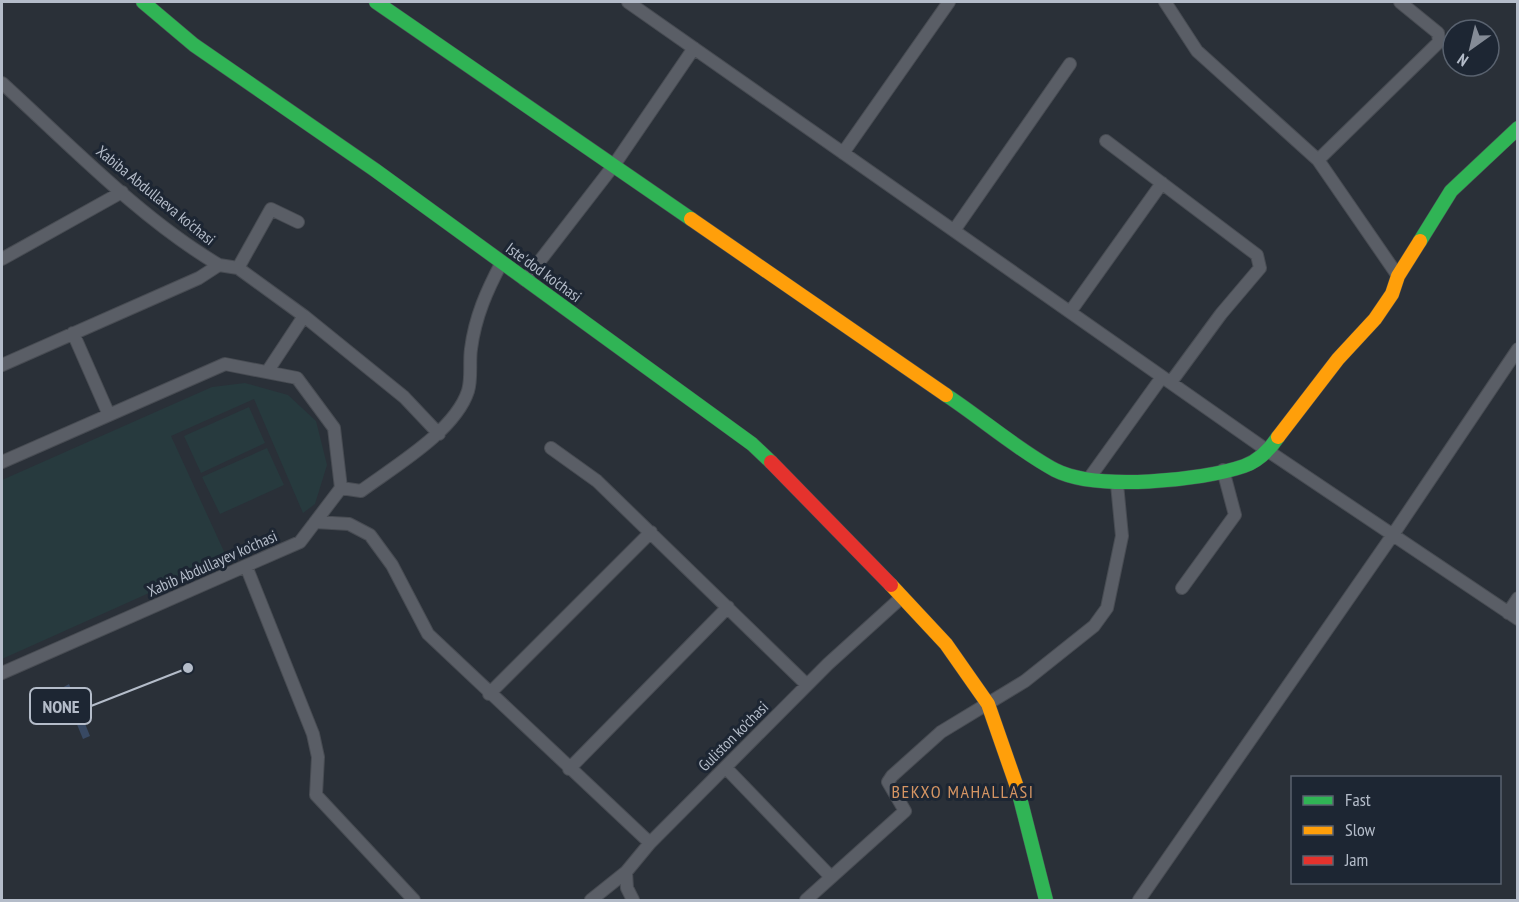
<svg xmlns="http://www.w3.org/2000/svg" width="1519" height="902" font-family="'PT Sans Narrow',sans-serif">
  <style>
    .green { fill: #273a3e }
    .water { fill: #384963 }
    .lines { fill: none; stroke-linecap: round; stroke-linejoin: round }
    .street-casing { stroke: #484c53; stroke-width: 14 }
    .fast-casing { stroke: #484c53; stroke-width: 15 }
    .slow-casing { stroke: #484c53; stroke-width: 15 }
    .jam-casing { stroke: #484c53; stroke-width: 15 }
    .street { stroke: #5a5e66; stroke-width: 12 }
    .fast { stroke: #30b455; stroke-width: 14 }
    .slow { stroke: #ff9f0a; stroke-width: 14 }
    .jam { stroke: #e5322d; stroke-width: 14 }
    .labels { text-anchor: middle; stroke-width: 6; stroke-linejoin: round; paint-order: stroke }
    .street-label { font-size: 16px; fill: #b4bcc9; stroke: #1d2633 }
    .neighbourhood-label { font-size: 18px; letter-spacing: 1.5px; fill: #d59563; stroke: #1d2633 }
    .leader { fill: none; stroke: #b4bcc9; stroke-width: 2 }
    .callout-dot { fill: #b4bcc9; stroke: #1d2633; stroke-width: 2 }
    .callout { fill: #1d2633; stroke: #b4bcc9; stroke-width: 2 }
    .callout-label { font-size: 18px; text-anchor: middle; font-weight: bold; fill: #b4bcc9 }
  </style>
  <rect width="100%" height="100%" fill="#2a3038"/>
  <!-- green -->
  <path class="green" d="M 245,383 L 288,395 L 316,421 L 327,465 L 315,504 L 303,513 L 254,399 L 171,436 L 227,558 L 2,659 L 2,480 L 212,387 Z
    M 249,407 L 265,443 L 201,473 L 184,436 Z
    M 267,448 L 284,485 L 220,514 L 202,477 Z"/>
  <!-- water -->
  <path class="water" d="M 69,684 L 90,736 L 83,739 L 62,688 Z"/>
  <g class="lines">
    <defs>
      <path id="street" d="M 628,2 L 1268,451 L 1518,619
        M 1165,2 L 1197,51 L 1318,160 L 1398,276
        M 2,83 C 69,144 142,220 219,265 L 199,278 L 2,365
        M 1106,141 L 1257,255 L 1260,268 L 1221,314 L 1171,382
        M 843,153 L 949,2
        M 1318,160 L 1439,42 L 1438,33 L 1400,2
        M 955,229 L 1070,64
        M 2,259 L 122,192
        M 219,265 L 238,268 L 271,209 L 298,222
        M 238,268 L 304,316 L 267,372
        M 525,280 L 614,165 L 694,48
        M 1070,312 L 1162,183
        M 304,316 L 404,397 L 439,434
        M 73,333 L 109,415
        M 551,448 L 597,481 L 807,685
        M 2,462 L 225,364 L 297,378 L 334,428 L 341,488 L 300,542 L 2,673
        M 1090,477 L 1162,377
        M 341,488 L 361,491 C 395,466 455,431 468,391 C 472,378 469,362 471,349 C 475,317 487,290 502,262
        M 315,522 L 349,524 L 370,535 L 392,565 L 428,634 L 650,843
        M 246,566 L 313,734 L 318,757 L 316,795 L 414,900
        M 1182,588 L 1235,515 L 1223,470
        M 1508,613 L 1518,598
        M 489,694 L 651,532
        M 726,768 L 831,877
        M 569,769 L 728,607
        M 626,872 L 627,888 L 633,900
        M 591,900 L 626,872 L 650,843 L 828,664 L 902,597
        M 806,900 L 905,811 L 888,782 L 892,776 L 941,732 L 1025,681 L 1094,626 L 1107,608 L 1122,536 L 1117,484
        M 1139,900 L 1392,536 L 1518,349"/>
      <path id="fast" d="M 143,2 L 194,45 L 375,170 L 752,444 L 771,462
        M 376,2 L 691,219
        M 1420,241 L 1451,191 L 1518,128
        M 946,395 C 981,418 1019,451 1055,470 C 1096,491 1201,481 1244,466 C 1258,461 1270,449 1278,437
        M 1018,790 L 1046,900"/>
      <path id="slow" d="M 691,219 L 946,395
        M 1278,437 L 1338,359 L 1375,319 L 1392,294 L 1398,276 L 1420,241
        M 891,585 L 946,644 L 988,704 L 1018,790"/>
      <path id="jam" d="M 771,462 L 891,585"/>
    </defs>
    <!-- street casing -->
    <use href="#street" class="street-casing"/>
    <!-- fast casing -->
    <use href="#fast" class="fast-casing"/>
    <!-- slow casing -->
    <use href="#slow" class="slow-casing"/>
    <!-- jam casing -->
    <use href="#jam" class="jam-casing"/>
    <!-- street -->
    <use href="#street" class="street"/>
    <!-- fast -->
    <use href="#fast" class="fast"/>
    <!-- slow -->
    <use href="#slow" class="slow"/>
    <!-- jam -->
    <use href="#jam" class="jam"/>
  </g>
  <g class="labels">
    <!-- street labels -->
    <g class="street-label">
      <text transform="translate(156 195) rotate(39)" y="6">Xabiba Abdullaeva ko'chasi</text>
      <text transform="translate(544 272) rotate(36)" y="6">Iste'dod ko'chasi</text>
      <text transform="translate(212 563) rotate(-24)" y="6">Xabib Abdullayev ko'chasi</text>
      <text transform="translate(733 736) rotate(-45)" y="6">Guliston ko'chasi</text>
    </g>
    <!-- neighbourhood labels -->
    <g class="neighbourhood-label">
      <text x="963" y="798">BEKXO MAHALLASI</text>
    </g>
  </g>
  <!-- callouts -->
  <path class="leader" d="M188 668L91 706"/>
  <circle class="callout-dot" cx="188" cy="668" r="6"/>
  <rect class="callout" x="30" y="688" width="61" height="36" rx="6"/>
  <g class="callout-label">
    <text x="61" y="713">NONE</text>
  </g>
  <!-- border -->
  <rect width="1519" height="902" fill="none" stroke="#b4bcc9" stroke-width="6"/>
  <!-- legend -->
  <rect x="1291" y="776" width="210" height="108" fill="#1d2633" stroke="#59626f" stroke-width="1.5"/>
  <rect x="1303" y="796" width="30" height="9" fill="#30b455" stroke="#59626f" stroke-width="1.5"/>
  <text x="1345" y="806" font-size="18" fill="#b4bcc9">Fast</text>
  <rect x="1303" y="826" width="30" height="9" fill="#ff9f0a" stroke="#59626f" stroke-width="1.5"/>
  <text x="1345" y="836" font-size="18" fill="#b4bcc9">Slow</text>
  <rect x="1303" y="856" width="30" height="9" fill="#e5322d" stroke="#59626f" stroke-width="1.5"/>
  <text x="1345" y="866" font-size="18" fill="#b4bcc9">Jam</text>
  <!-- north arrow -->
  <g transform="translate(1471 48) rotate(214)"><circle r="28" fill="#1d2633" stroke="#59626f" stroke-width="1.5"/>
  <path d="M0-4.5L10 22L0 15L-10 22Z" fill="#848b96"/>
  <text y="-9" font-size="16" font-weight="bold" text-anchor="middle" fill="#b4bcc9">N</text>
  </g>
</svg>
